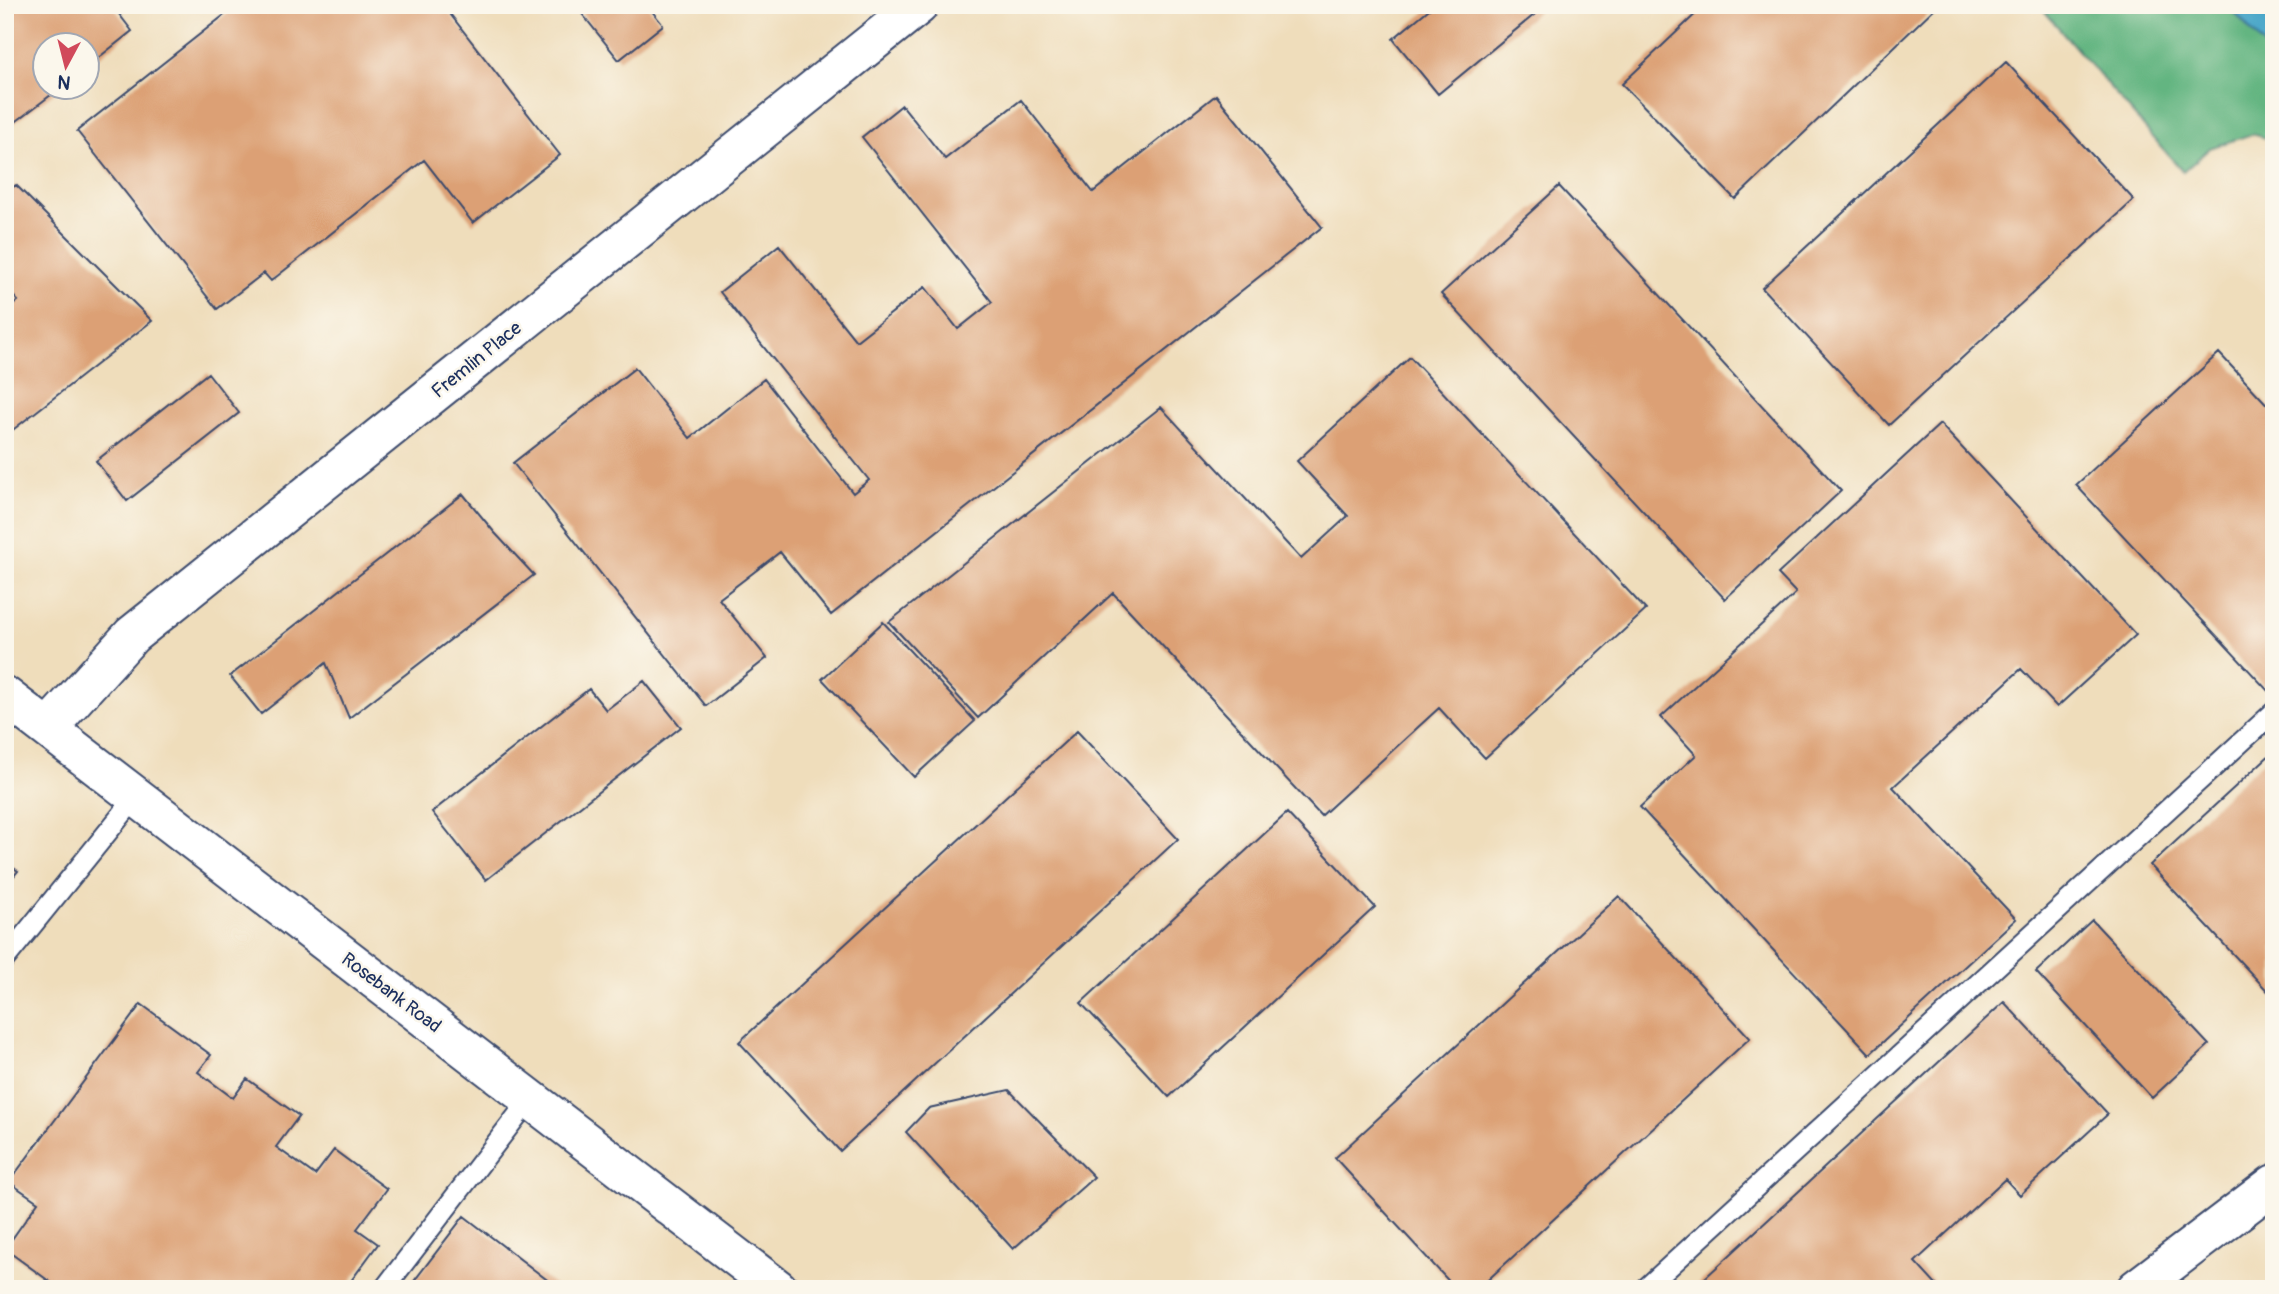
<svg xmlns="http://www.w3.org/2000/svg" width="2279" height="1294" font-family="Pangolin,sans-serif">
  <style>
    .forest { fill: #63b581; stroke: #3f7270; stroke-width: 2 }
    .water { fill: #4ba7c9; stroke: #336b94; stroke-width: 2 }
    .building { fill: #dca075 }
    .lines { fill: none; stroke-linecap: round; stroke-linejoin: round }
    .service-casing { stroke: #3b496c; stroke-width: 23 }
    .minor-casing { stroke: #3b496c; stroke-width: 42 }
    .secondary-casing { stroke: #3b496c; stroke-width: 42 }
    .service { stroke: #fff; stroke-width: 19 }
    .minor { stroke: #fff; stroke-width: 38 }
    .secondary { stroke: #fff; stroke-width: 38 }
    .labels { text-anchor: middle; stroke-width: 5; stroke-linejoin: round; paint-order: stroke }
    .street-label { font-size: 19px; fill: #1b2f5e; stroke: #fbf7ec }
  </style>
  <rect width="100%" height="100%" fill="#fbf7ec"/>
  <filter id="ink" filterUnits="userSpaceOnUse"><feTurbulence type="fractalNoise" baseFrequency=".0143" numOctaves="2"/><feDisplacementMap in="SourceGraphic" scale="14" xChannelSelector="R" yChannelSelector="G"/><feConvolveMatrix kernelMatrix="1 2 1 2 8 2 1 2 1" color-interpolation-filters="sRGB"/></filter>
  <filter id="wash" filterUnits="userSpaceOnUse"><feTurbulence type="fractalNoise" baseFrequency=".00686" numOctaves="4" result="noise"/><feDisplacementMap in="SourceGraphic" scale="28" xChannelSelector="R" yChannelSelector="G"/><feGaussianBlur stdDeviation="1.57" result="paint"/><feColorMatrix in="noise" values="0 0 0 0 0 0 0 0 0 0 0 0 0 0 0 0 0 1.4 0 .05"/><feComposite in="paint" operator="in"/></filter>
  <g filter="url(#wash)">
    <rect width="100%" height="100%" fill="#efddbb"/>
    <!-- forest -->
    <path class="forest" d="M 2039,5 L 2228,5 L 2274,57 L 2274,141 L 2252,134 L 2210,148 L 2183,172 Z"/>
    <!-- water -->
    <path class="water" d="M 2228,5 L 2274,5 L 2274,57 Z"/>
    <g id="blocks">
      <!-- building -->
      <path class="building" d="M 5,5 L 112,5 L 132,31 L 88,66 L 88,46 L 46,46 L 46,88 L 60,88 L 5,130 Z
        M 237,5 L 443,5 L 560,155 L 473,223 L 424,160 L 271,281 L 264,273 L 217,309 L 77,131 Z
        M 575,5 L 647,5 L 663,25 L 619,60 Z
        M 1434,5 L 1546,5 L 1438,94 L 1393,39 Z
        M 1705,5 L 1938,5 L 1735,199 L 1622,84 Z
        M 2006,62 L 2134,200 L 1889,425 L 1762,288 Z
        M 1216,95 L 1322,227 L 831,615 L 780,552 L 719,599 L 767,658 L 706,706 L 513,463 L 635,368 L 690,438 L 764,379 L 853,493 L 869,480 L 720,292 L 779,245 L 856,341 L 925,287 L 958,329 L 992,302 L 862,137 L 902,105 L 945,159 L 1021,100 L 1093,192 Z
        M 16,185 L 152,321 L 5,436 L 5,312 L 18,301 L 5,287 L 5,193 Z
        M 1559,186 L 1841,491 L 1725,599 L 1441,294 Z
        M 2219,353 L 2274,412 L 2274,688 L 2269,692 L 2076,485 Z
        M 1410,357 L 1646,610 L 1485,758 L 1439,708 L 1321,816 L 1113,593 L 978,718 L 889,622 L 1161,407 L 1301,559 L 1348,516 L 1297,461 Z
        M 208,373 L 239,413 L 127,501 L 96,461 Z
        M 1940,424 L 2136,635 L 2057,707 L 2021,669 L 1893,787 L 2016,919 L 1870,1054 L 1640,807 L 1696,755 L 1661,717 L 1796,593 L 1778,574 Z
        M 463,494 L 494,532 L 534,575 L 349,718 L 326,663 L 261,714 L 230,676 Z
        M 883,622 L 975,721 L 914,777 L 822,679 Z
        M 644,681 L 681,727 L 486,880 L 432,812 L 589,689 L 606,710 Z
        M 1077,731 L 1178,839 L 840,1151 L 739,1042 Z
        M 2274,751 L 2274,998 L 2150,865 Z
        M 1287,813 L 1375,907 L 1169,1097 L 1081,1003 Z
        M 5,862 L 18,871 L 5,887 Z
        M 1619,896 L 1750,1038 L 1478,1289 L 1456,1289 L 1335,1158 Z
        M 2092,920 L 2209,1045 L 2152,1098 L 2036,972 Z
        M 2004,1002 L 2108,1114 L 2020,1195 L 2005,1179 L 1915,1262 L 1937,1286 L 1934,1289 L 1693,1289 Z
        M 141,1004 L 211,1055 L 198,1072 L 233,1098 L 247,1079 L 299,1116 L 276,1147 L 315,1175 L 334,1150 L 387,1189 L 357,1229 L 378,1244 L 345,1289 L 60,1289 L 5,1249 L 38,1202 L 9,1182 Z
        M 1009,1090 L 1094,1177 L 1013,1249 L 906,1132 L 929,1108 Z
        M 464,1216 L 559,1289 L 408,1289 Z"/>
    </g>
  </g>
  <g filter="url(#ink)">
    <use href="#blocks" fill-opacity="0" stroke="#3b496c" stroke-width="2"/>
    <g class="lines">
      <defs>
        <path id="service" d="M 5,959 L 136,797
          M 384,1289 L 530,1099
          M 1645,1289 L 2274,712"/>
        <path id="minor" d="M 48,728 L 132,635 L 919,5
          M 2136,1289 L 2274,1184"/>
        <path id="secondary" d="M 5,696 L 778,1289"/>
      </defs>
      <!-- service casing -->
      <use href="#service" class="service-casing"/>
      <!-- minor casing -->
      <use href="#minor" class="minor-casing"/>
      <!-- secondary casing -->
      <use href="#secondary" class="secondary-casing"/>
      <!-- service -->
      <use href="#service" class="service"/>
      <!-- minor -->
      <use href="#minor" class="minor"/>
      <!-- secondary -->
      <use href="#secondary" class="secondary"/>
    </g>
  </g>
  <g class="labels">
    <!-- street labels -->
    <g class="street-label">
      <text transform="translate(476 359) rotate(-39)" y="7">Fremlin Place</text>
      <text transform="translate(392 992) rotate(37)" y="7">Rosebank Road</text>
    </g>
  </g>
  <!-- margin -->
  <rect width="2279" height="1294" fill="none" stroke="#fbf7ec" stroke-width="28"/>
  <!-- north arrow -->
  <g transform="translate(66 66) rotate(187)"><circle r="33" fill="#fbf7ec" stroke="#a1a7b3" stroke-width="2"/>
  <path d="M0-5L12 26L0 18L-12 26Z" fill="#d1495b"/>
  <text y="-10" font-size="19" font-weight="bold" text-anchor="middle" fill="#1b2f5e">N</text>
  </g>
</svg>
